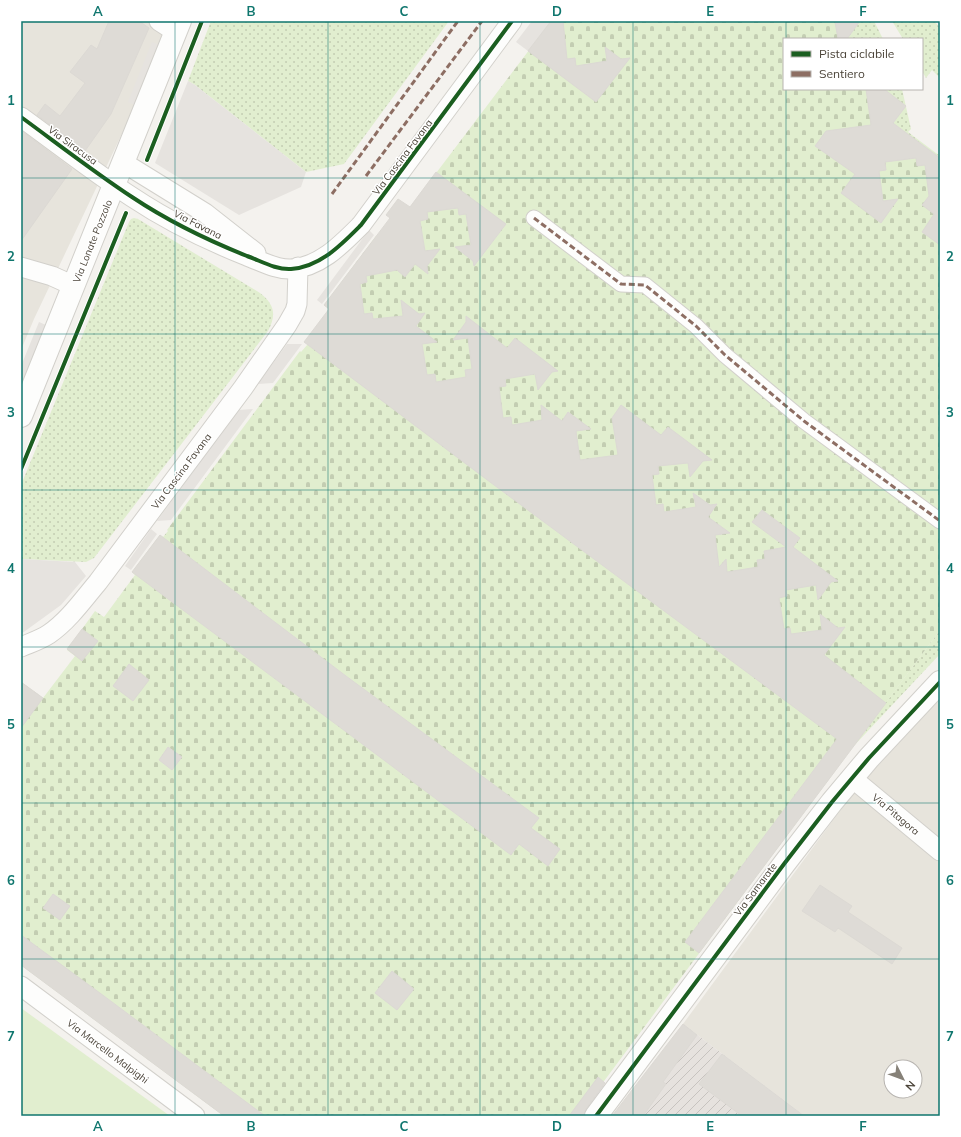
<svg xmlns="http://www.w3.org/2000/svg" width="961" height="1137" font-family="Mulish,sans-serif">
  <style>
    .residential { fill: #e7e4dc; fill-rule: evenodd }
    .industrial { fill: url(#industrial-furrows) }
    .grass { fill: url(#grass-dots) }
    .cemetery { fill: url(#cemetery-stones) }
    .park { fill: #e1eecf }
    .parking { fill: #e6e3df }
    .building { fill: #dedbd6; stroke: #dcd9d4 }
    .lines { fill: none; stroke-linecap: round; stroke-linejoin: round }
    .pedestrian-casing { stroke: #d2d0cb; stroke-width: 17 }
    .minor-casing { stroke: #d2d0cb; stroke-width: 21 }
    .tertiary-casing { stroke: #d2d0cb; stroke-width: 24 }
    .pedestrian { stroke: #fdfdfc; stroke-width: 15 }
    .minor { stroke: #fdfdfc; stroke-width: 19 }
    .tertiary { stroke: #fdfdfc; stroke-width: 22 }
    .quiet { stroke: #8d6e63; stroke-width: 3; stroke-dasharray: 6 3; stroke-linecap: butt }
    .cycleway-casing { stroke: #fff; stroke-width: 6 }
    .cycleway { stroke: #1b5e20; stroke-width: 4 }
    .grid { fill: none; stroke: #0f766e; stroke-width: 1; stroke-opacity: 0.55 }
    .labels { text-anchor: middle; stroke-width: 3; stroke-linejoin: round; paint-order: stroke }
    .street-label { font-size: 10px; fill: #4b4439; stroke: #fff }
    .neatline { fill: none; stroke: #0f766e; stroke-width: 1.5 }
    .grid-label { font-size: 13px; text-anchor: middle; font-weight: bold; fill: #0f766e }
  </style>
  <defs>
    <pattern id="industrial-furrows" width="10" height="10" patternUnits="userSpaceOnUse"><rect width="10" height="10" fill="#e6e2de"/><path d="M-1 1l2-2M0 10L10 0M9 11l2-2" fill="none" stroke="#c7c3bf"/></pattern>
    <pattern id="grass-dots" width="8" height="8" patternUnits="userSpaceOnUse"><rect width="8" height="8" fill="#e1eecf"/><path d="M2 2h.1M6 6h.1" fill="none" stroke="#c3cdb2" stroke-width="1.8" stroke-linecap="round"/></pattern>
    <pattern id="cemetery-stones" width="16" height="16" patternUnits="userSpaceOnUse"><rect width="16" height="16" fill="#e1eecf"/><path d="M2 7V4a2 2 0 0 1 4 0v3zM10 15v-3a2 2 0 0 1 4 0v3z" fill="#c3cdb2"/></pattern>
  </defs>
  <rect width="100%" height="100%" fill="#f4f2ee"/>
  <!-- residential -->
  <path class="residential" d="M 21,21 L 174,21 L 166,41 L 34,319 L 21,350 Z
    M 940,697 L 940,1116 L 804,1116 L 683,1024 L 853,793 ZM 891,1067 L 915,1067 L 915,1091 L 891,1091 Z"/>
  <!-- industrial -->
  <path class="industrial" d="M 683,1024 L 804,1116 L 614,1116 Z"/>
  <!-- grass -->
  <path class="grass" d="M 211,21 L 449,21 L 344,164 L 306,172 L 195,85 L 188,81 Z
    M 860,21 L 874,21 L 883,39 L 847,39 Z
    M 892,21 L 934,21 L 940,28 L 940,78 L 932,70 L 926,78 L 922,71 L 922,39 L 903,39 Z
    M 884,89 L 902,89 L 911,129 L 908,132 L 940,156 L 940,158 L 893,123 L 906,106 Z
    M 134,218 L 138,219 L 260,293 C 274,304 277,314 268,331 L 94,558 L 86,562 L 21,559 L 21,485 L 129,222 L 131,219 Z
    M 940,630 L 940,654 L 851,749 Z"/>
  <!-- cemetery -->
  <path class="cemetery" d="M 551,21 L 860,21 L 847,39 L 784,39 L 784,89 L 884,89 L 906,106 L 893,123 L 940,158 L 940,630 L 578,1116 L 224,1116 L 21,965 L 21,682 L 43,698 L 75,656 L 67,650 L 95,611 L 104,617 L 135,575 L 132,572 L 160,535 L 163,537 L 168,531 L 167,530 L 300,351 L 301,352 L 335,313 L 324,305 L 376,236 L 384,242 Z"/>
  <!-- park -->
  <path class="park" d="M 21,1008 L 170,1116 L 21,1116 Z"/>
  <!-- parking -->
  <path class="parking" d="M 532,21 L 551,21 L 528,51 L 516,42 Z
    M 152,42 L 159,45 L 135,105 L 128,102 Z
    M 188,81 L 195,85 L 306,172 L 301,187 L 239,215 L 155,163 Z
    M 369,230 L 374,235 L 322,304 L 317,300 Z
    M 39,322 L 46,325 L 21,385 L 21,366 Z
    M 287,344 L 302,344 L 273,383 L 258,384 Z
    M 253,409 L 171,520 L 157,521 L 238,410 Z
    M 151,529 L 157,534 L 131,570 L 125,566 Z
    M 21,559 L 75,562 L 86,576 L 61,605 L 21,634 Z"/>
  <!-- building -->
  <path class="building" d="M 109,21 L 139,21 L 149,28 L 111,114 L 85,151 L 37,115 L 45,104 L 60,116 L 85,83 L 70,72 L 91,45 L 97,49 Z
    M 551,21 L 563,21 L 567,59 L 575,58 L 576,66 L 607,61 L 605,47 L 621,59 L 630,58 L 596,102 L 528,51 Z
    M 845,21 L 860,21 L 847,39 L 838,39 L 835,22 Z
    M 866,89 L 884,89 L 906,106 L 893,123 L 940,158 L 940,245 L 922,232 L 934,214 L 922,205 L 929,196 L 925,165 L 917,166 L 916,158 L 885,162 L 886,170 L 879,171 L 883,201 L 898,199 L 881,223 L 841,193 L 855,174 L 815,146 L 826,131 L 871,125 Z
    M 23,132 L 72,169 L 21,241 L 21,136 Z
    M 436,172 L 506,224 L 474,266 L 473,261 L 455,247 L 471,245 L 466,214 L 459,215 L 458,208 L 427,212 L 428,219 L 420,221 L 425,251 L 440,249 L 427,266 L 428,274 L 415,264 L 405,277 L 397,270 L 366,276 L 367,282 L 360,284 L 364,314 L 372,313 L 373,319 L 403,316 L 401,300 L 419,314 L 425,313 L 416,326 L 437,342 L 422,344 L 427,375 L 435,374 L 436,382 L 466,377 L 465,370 L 472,369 L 468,338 L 453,340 L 466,322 L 466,316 L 507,348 L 515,338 L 558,371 L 552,372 L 538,390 L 535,374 L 505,379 L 506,386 L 499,387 L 503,418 L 511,417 L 512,425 L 542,420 L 541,405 L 562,421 L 568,412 L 591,429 L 576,431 L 580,460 L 618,455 L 612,418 L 621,405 L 661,435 L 668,427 L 712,460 L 703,461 L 690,477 L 688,463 L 658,466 L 659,474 L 652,475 L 656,505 L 663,504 L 664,512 L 696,507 L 693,493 L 710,505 L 717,504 L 708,517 L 730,533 L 715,535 L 719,567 L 720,566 L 726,559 L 727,572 L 758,567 L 757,560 L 765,559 L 764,551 L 786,547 L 752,522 L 762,510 L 800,538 L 793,547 L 838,581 L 831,582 L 818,600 L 816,585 L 786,590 L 787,596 L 779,598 L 784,629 L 790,628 L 791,634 L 822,630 L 820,614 L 838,628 L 845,627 L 824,655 L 886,703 L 699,953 L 685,942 L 837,739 L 490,482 L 304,342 L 329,309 L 324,305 L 390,218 L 386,215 L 398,199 L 410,207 Z
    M 160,535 L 346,676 L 539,818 L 531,828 L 560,849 L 548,866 L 519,844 L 511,855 L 132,572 Z
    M 82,629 L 98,641 L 82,661 L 67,649 Z
    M 129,664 L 149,680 L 133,701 L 113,686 Z
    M 21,682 L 43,698 L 21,728 Z
    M 168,747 L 182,757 L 172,770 L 159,760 Z
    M 820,885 L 852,906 L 848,912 L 902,948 L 892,964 L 838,928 L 835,932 L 802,911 Z
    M 53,894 L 70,906 L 60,920 L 43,908 Z
    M 21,935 L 104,996 L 265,1116 L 224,1116 L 21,965 Z
    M 392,971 L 414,989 L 397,1010 L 375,993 Z
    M 683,1024 L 697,1035 L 663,1082 L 666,1084 L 643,1116 L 612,1116 Z
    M 722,1054 L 804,1116 L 742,1116 L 699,1084 Z
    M 598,1077 L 605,1083 L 586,1109 L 584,1116 L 569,1116 Z"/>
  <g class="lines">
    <defs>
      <path id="pedestrian" d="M 534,218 L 621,284 L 645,285 L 696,326 L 725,355 L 804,421 L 940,521"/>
      <path id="minor" d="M 159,21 L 176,32
        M 21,117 C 58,144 94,172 132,197 C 168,221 207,240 247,256 C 261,261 276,270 291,269 C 320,267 341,245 361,225 L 512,21
        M 124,163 L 205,213 L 256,253
        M 21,267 L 52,276 L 74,286
        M 21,647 C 30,643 40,640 49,634 C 68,621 83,600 98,582 L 243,388 L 287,325 L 295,311 L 297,304 L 298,267
        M 852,778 L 940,851
        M 21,986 L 195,1116"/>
      <path id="tertiary" d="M 21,416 L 180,21
        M 596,1116 L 784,864 L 832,802 L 869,758 L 940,682"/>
    </defs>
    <!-- pedestrian casing -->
    <use href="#pedestrian" class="pedestrian-casing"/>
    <!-- minor casing -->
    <use href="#minor" class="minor-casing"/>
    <!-- tertiary casing -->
    <use href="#tertiary" class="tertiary-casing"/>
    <!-- pedestrian -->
    <use href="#pedestrian" class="pedestrian"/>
    <!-- minor -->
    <use href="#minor" class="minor"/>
    <!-- tertiary -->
    <use href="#tertiary" class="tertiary"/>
    <!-- quiet -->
    <path class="quiet" d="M 366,176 L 482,21
      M 332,194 L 458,21
      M 534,218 L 621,284 L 645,285 L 696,326 L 725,355 L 804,421 L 940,521"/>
    <defs>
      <path id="cycleway" d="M 21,117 C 58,144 94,172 132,197 C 168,221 207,240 247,256 C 261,261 276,270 291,269 C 320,267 341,245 361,225 L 512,21
        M 147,160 L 202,21
        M 21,469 L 126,213
        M 596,1116 L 784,864 L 832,802 L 869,758 L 940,682"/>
    </defs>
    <!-- cycleway casing -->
    <use href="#cycleway" class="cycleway-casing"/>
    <!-- cycleway -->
    <use href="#cycleway" class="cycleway"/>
  </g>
  <!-- grid -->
  <path class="grid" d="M 175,21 L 175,1116M 328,21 L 328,1116M 480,21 L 480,1116M 633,21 L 633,1116M 786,21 L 786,39M 786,89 L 786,1116M 21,178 L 940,178M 21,334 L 940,334M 21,490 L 940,490M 21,647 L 940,647M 21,803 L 940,803M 21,959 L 940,959"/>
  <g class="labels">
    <!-- street labels -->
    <g class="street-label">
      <text transform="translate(73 145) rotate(36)" y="4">Via Siracusa</text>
      <text transform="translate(402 157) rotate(-53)" y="4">Via Cascina Favana</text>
      <text transform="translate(198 224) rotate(27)" y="4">Via Favana</text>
      <text transform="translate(92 241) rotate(-68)" y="4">Via Lonate Pozzolo</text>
      <text transform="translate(181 471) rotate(-53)" y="4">Via Cascina Favana</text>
      <text transform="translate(896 814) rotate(40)" y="4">Via Pitagora</text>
      <text transform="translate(755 889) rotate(-53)" y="4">Via Samarate</text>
      <text transform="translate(108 1051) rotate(37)" y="4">Via Marcello Malpighi</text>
    </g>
  </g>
  <!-- border -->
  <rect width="961" height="1137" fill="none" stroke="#ffffff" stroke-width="44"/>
  <!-- legend -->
  <rect x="783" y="38" width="140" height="52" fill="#ffffff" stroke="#b7b4b0"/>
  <rect x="791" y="51" width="20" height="6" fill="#1b5e20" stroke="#b7b4b0"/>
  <text x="819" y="58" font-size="12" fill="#4b4439">Pista ciclabile</text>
  <rect x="791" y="71" width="20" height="6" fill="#8d6e63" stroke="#b7b4b0"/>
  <text x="819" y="78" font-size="12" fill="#4b4439">Sentiero</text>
  <!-- north arrow -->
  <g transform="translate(903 1079) rotate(132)"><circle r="19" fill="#ffffff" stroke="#b7b4b0"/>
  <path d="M0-3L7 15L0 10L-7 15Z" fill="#868178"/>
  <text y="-6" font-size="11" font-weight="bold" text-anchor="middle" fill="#4b4439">N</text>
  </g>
  <rect x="22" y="22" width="917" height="1093" class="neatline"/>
  <g class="grid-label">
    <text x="98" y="16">A</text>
    <text x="251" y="16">B</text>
    <text x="404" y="16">C</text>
    <text x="557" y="16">D</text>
    <text x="710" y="16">E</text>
    <text x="863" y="16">F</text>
    <text x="11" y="105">1</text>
    <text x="950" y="105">1</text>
    <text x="11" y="261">2</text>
    <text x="950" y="261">2</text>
    <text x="11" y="417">3</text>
    <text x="950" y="417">3</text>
    <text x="11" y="573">4</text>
    <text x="950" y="573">4</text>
    <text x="11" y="729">5</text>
    <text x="950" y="729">5</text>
    <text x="11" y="885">6</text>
    <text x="950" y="885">6</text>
    <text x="11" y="1041">7</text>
    <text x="950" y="1041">7</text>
    <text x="98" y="1131">A</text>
    <text x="251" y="1131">B</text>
    <text x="404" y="1131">C</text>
    <text x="557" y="1131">D</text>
    <text x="710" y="1131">E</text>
    <text x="863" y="1131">F</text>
  </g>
</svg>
